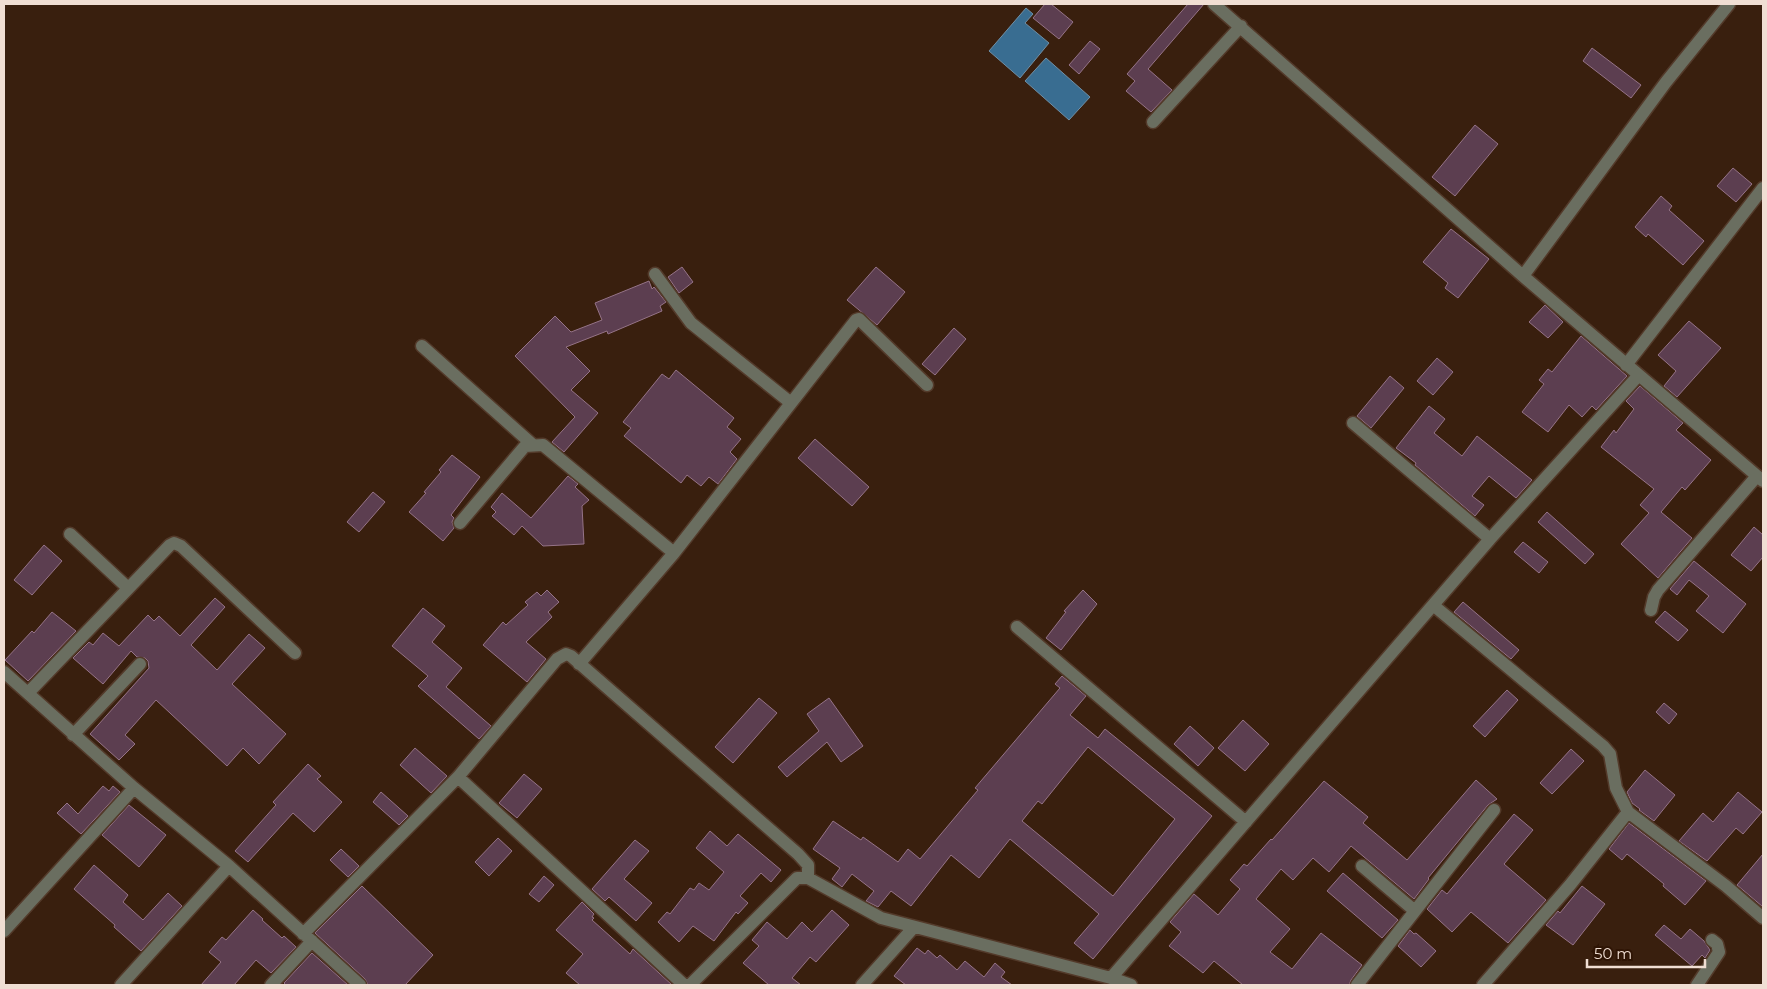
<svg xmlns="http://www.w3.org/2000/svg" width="1767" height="989" font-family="Montserrat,sans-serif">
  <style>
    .water { fill: #396d91; stroke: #708fa5 }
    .building { fill: #5c3e50; stroke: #957387; fill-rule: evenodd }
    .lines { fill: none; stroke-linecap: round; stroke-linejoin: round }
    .minor-casing { stroke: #533a2a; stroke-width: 15 }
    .minor { stroke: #6a6e60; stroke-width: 12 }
  </style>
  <rect width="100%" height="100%" fill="#391f0e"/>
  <!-- water -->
  <path class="water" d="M 1026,8 L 1033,14 L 1025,23 L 1049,43 L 1020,78 L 989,51 Z
    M 1046,58 L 1090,97 L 1069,120 L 1025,81 Z"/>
  <!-- building -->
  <path class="building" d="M 1045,4 L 1051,4 L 1073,22 L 1059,39 L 1033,18 Z
    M 1188,4 L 1204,4 L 1148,69 L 1172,90 L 1151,112 L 1126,91 L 1135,81 L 1127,74 Z
    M 1090,41 L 1100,49 L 1079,74 L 1069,65 Z
    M 1592,48 L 1641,85 L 1631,98 L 1583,61 Z
    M 1475,125 L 1498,144 L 1455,196 L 1432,177 Z
    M 1733,168 L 1752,184 L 1736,202 L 1717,186 Z
    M 1661,196 L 1672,206 L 1669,210 L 1704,241 L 1683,265 L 1648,234 L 1646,237 L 1635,227 Z
    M 1451,229 L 1489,259 L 1458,298 L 1445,288 L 1448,283 L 1423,262 Z
    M 682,267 L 693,282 L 679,293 L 668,277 Z
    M 876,267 L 905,292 L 877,325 L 847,300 Z
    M 649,281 L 652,289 L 654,287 L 666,302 L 660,306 L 662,311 L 608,334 L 607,331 L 566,347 L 590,371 L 571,390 L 598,413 L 564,452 L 552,442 L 575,417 L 515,356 L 555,316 L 571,332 L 602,320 L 595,303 Z
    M 1545,305 L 1563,322 L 1548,338 L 1529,322 Z
    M 1689,321 L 1721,348 L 1677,397 L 1664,386 L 1676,371 L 1658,355 Z
    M 954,328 L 966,339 L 935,375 L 922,364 Z
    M 1581,336 L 1627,376 L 1596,410 L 1592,406 L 1582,417 L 1569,405 L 1548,432 L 1522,412 L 1544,384 L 1539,380 L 1548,369 L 1552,372 Z
    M 1437,358 L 1453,372 L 1433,395 L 1417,381 Z
    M 676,370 L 734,418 L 727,427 L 741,439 L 730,452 L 737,459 L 718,484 L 709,477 L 701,486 L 687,475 L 681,483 L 624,436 L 631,428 L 623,422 L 662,374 L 669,379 Z
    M 1390,376 L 1404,388 L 1371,428 L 1357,416 Z
    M 1640,386 L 1683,423 L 1676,430 L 1711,460 L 1685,490 L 1682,487 L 1661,512 L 1692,538 L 1658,578 L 1621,544 L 1649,513 L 1640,505 L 1654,489 L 1601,447 L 1614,430 L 1616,433 L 1634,409 L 1626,401 Z
    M 1429,406 L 1445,419 L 1434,433 L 1462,456 L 1477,436 L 1532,480 L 1516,498 L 1489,476 L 1472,496 L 1484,505 L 1475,516 L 1415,465 L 1416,463 L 1396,448 Z
    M 815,439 L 869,487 L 852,506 L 798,458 Z
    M 452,455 L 480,477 L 451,515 L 454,518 L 452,522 L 454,528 L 443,541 L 409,512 L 426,493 L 424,492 L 441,472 L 439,470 Z
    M 568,476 L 578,484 L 575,487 L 589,500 L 582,506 L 584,544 L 543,546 L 522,526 L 514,535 L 492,516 L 496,512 L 491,507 L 502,493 L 531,518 Z
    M 373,492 L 385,502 L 359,532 L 347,522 Z
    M 1547,512 L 1594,554 L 1585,564 L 1538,522 Z
    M 1754,527 L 1763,535 L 1763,557 L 1751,571 L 1731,555 Z
    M 1523,542 L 1548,562 L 1539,573 L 1514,552 Z
    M 44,545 L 62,561 L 32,595 L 14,580 Z
    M 1694,561 L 1746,604 L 1723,633 L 1696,611 L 1709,596 L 1689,580 L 1677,595 L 1670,589 Z
    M 547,590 L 559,602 L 548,612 L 552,617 L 526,642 L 546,659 L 527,682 L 483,645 L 503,622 L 506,625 L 528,605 L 525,602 L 537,592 L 541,596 Z
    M 1083,590 L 1097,604 L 1061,650 L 1046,638 L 1066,612 L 1064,611 Z
    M 215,598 L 225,607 L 191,645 L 217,670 L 249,634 L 265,648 L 232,684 L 286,734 L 259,764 L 243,748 L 227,766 L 156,700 L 125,735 L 135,744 L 119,760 L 90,734 L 149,668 L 148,661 L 145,658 L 137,657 L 131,651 L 103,684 L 73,658 L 89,642 L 93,645 L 103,633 L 119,646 L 148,615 L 154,621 L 159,616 L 180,636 Z
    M 1463,602 L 1519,650 L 1511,659 L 1454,612 Z
    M 423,608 L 445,626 L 432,642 L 462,668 L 446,687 L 491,726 L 479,739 L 418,686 L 428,676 L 392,646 Z
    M 1665,611 L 1688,630 L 1678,641 L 1655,622 Z
    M 52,612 L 76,631 L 28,681 L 5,660 L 32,631 L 34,633 Z
    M 1062,676 L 1086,696 L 1070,715 L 1098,738 L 1105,729 L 1212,816 L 1093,959 L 1074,943 L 1099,914 L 1010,839 L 979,878 L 951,855 L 911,906 L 891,891 L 878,907 L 866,901 L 874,891 L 852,874 L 842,887 L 832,879 L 840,868 L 813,849 L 833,821 L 861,840 L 863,837 L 898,862 L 908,849 L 920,859 L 978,790 L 975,788 L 1060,688 L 1055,684 ZM 1088,747 L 1175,819 L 1113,896 L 1022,821 L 1038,801 L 1042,804 Z
    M 1507,690 L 1518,700 L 1485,737 L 1473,726 Z
    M 759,698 L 777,713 L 733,763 L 715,747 Z
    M 829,698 L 863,746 L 841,762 L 827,742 L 787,777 L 778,767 L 819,731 L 807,714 Z
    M 1664,703 L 1677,714 L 1669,724 L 1656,712 Z
    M 1243,720 L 1269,744 L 1245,771 L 1218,748 Z
    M 1190,726 L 1214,748 L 1198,766 L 1174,744 Z
    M 415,748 L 447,776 L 431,793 L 400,765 Z
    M 1571,749 L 1584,761 L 1552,794 L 1540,783 Z
    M 308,764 L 321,776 L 317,779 L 342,802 L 314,832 L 293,813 L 248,862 L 235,851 L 276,805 L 273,802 Z
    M 1645,770 L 1675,795 L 1654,821 L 1639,810 L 1640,809 L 1632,803 L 1627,792 Z
    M 524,774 L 542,789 L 517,818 L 499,803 Z
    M 1476,780 L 1497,799 L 1488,805 L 1428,878 L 1429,879 L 1414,899 L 1351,846 L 1329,872 L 1313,858 L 1293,880 L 1281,869 L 1256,899 L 1290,929 L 1270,952 L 1292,969 L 1321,933 L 1362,965 L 1351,980 L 1349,985 L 1243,985 L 1214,961 L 1203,973 L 1169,946 L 1181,932 L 1170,922 L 1194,894 L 1218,915 L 1240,889 L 1230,880 L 1244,864 L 1247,866 L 1271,839 L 1272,840 L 1324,781 L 1368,817 L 1363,823 L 1407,860 Z
    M 103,786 L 109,791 L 113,786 L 120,792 L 81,834 L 57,813 L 67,803 L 78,814 Z
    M 381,792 L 408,816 L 399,825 L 373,802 Z
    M 1738,792 L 1762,812 L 1743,834 L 1736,828 L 1707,861 L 1679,841 L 1703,813 L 1713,822 Z
    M 129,805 L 166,835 L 139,867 L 102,835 Z
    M 1514,814 L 1533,830 L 1504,864 L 1546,900 L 1508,943 L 1471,912 L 1452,932 L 1427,909 L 1442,890 L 1447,894 Z
    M 1629,823 L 1706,881 L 1685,905 L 1663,886 L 1664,884 L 1627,854 L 1622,860 L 1609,849 Z
    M 710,831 L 727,846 L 738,834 L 781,870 L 771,882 L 761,873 L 740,896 L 748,903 L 738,914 L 736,912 L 714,941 L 693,926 L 679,942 L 658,922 L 667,912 L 670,914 L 690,888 L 694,890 L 699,883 L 709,890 L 724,872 L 696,848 Z
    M 498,838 L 512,851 L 489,876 L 475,862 Z
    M 635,840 L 649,851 L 624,879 L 652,903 L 636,921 L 609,897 L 605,901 L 592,889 Z
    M 341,849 L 359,866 L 348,877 L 330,860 Z
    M 1763,854 L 1763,907 L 1737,885 Z
    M 94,865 L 128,895 L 123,902 L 143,920 L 168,893 L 182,906 L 141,951 L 114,927 L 115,925 L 74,889 Z
    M 1343,873 L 1398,920 L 1382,938 L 1327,891 Z
    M 544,876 L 554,885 L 539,902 L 529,894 Z
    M 362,886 L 433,955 L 405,985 L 368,985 L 365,979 L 315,933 Z
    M 1582,886 L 1605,904 L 1573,945 L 1546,925 L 1558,911 L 1560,913 Z
    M 582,902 L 594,914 L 592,917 L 594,918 L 592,920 L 630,954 L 633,949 L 672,985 L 580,985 L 566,973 L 583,954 L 556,930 Z
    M 253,910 L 263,919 L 262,920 L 282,938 L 284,936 L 296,947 L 271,973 L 256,960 L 234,985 L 201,985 L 221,962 L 209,952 L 222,937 L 226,940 Z
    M 832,910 L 849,925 L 816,962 L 810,957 L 792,978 L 801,985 L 769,985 L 743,963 L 759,946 L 752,940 L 767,922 L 787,939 L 802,922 L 812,932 Z
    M 1664,925 L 1681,939 L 1690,929 L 1704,941 L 1710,950 L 1705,958 L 1702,955 L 1692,966 L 1655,935 Z
    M 1410,930 L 1414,934 L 1416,933 L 1436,951 L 1421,967 L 1398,946 Z
    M 917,948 L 925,954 L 928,950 L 937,958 L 940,955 L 957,970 L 965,961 L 984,977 L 995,963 L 1005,972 L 1001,977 L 1012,985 L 906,985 L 894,976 Z
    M 312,953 L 348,985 L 286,985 L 284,983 Z"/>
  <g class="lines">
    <defs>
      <path id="minor" d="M 1214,4 L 1523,276 L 1763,481
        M 1153,122 L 1241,26
        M 655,274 L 691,323 L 791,403
        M 1523,276 L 1666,82 L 1729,4
        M 422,346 L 533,445
        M 1626,365 L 1763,188
        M 1353,423 L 1490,539
        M 460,523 L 525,446 L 543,445 L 674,553
        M 70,534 L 128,588
        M 1433,605 L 1603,746 L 1610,754 L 1616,788 L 1628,812 L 1726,886 L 1763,918
        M 1651,610 L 1654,597 L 1658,590 L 1757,476
        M 1017,627 L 1246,822
        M 579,664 L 674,553 L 856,320 L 859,319 L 927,385
        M 4,672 L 134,788 L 229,866 L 360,985
        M 28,693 L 170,545 L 174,543 L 181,546 L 295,653
        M 73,735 L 140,664
        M 458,777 L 684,985
        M 1362,866 L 1415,911
        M 4,931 L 134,788
        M 303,934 L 458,777 L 557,659 L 566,654 L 571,656 L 798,854 L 808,865 L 808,878
        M 1111,978 L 1490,539 L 1638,376
        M 121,985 L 229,866
        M 271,985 L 312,941
        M 690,985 L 797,878 L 808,878 L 881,918 L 1111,978 L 1131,985
        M 862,985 L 914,927
        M 1357,985 L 1494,810
        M 1483,985 L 1570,885 L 1628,812
        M 1697,985 L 1719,952 L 1717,944 L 1712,940"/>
    </defs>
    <!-- minor casing -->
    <use href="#minor" class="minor-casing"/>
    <!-- minor -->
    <use href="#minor" class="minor"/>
  </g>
  <!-- border -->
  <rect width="1767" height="989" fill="none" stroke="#f0ded3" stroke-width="10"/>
  <!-- scale -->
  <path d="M1587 959v8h118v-8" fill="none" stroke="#f0ded3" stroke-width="2.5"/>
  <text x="1594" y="959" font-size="15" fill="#f0ded3" stroke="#2f1505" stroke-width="4" paint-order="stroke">50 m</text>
</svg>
